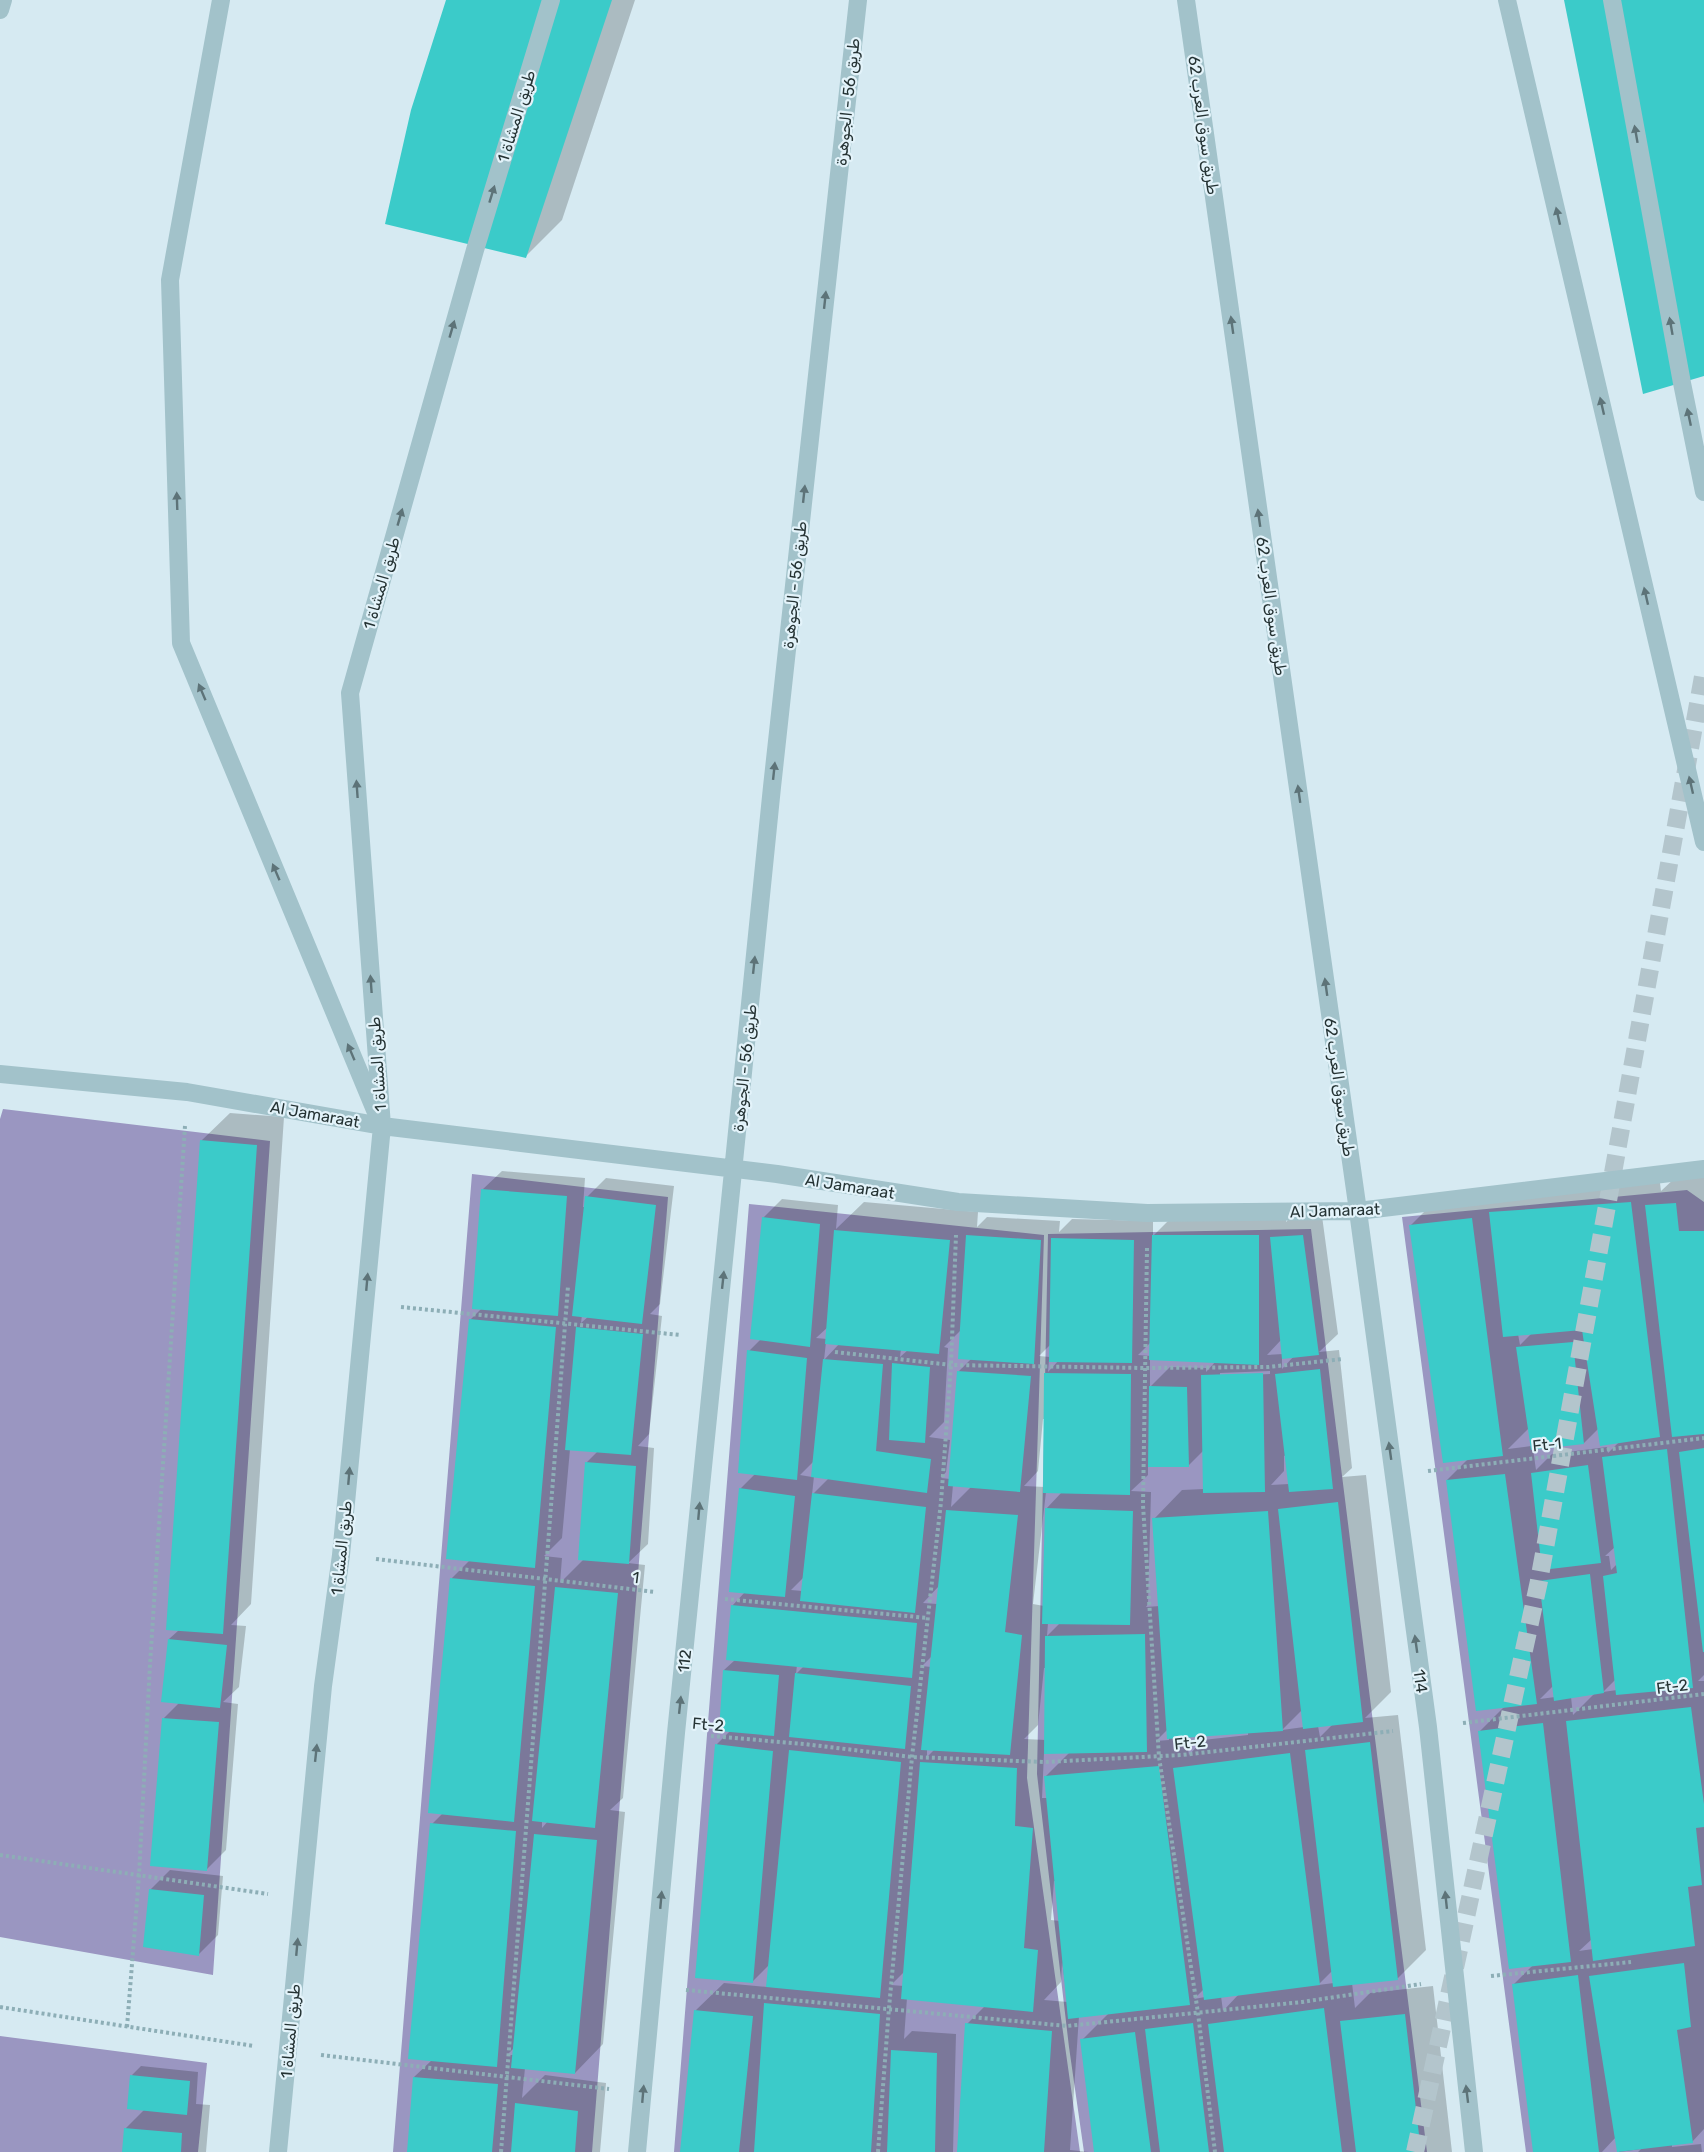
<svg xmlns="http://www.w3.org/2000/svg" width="1704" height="2152" font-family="Rubik,Cairo,sans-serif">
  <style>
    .green { fill: #9a96c1 }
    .shadow { fill: #0003; fill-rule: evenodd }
    .building { fill: #3bcbc9 }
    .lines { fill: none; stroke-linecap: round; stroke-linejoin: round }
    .street-tunnel { stroke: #b3c5cc; stroke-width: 18; stroke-dasharray: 18 9; stroke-linecap: butt }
    .path { stroke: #8daeb6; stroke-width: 4; stroke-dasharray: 3 3; stroke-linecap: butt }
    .street { stroke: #a2c2ca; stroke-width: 18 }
    .oneway { fill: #5d7378 }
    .labels { text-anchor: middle; stroke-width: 4.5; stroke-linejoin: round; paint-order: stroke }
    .street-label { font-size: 16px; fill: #253334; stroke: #e3f3fa }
  </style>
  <rect width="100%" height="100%" fill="#d6eaf2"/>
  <!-- green -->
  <path class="green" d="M 3,1109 L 270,1141 L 213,1975 L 0,1937 L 0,1119 Z
    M 472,1174 L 668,1197 L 592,2152 L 393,2152 Z
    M 1687,1190 L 1704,1202 L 1704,2152 L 1526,2152 L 1402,1217 Z
    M 749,1204 L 1044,1235 L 1027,1778 L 1080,2152 L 674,2152 Z
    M 1311,1229 L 1427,2152 L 1084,2152 L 1069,2047 L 1037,1774 L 1048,1234 Z
    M 0,2036 L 207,2063 L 198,2152 L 0,2152 Z"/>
  <!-- shadow -->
  <path class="shadow" d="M 448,0 L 635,0 L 562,220 L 525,257 Z
    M 230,1113 L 284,1117 L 251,1604 L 231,1625 L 246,1626 L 239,1687 L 223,1702 L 238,1704 L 226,1850 L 207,1869 L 164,1718 L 180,1702 L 169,1639 L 179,1630 L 201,1141 Z
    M 502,1171 L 585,1178 L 583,1207 L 586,1207 L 587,1197 L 606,1178 L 674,1186 L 660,1304 L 650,1314 L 662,1316 L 649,1434 L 638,1446 L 654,1448 L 648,1544 L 628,1563 L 645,1565 L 623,1798 L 610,1810 L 625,1812 L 603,2044 L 575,2073 L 525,2068 L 522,2098 L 545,2075 L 606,2083 L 600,2152 L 408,2152 L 414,2077 L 432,2060 L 432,1824 L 443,1813 L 452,1578 L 470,1560 L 470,1320 L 482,1308 L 482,1190 ZM 582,1315 L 589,1316 L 581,1323 ZM 570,1449 L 598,1451 L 586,1463 L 584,1559 L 560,1583 L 562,1558 L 544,1556 L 562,1538 ZM 542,1821 L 548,1821 L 542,1828 ZM 515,2047 L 514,2055 L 507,2055 Z
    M 1659,1175 L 1661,1191 L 1675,1178 L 1704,1175 L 1704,1675 L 1698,1681 L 1704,1681 L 1704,2129 L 1692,2142 L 1672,2145 L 1672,2147 L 1701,2144 L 1702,2152 L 1638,2152 L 1641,2149 L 1619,2152 L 1616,2137 L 1602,2152 L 1535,2152 L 1514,1984 L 1533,1965 L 1479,1732 L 1505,1706 L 1447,1480 L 1469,1458 L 1411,1225 L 1439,1197 ZM 1532,1333 L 1520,1345 L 1518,1334 ZM 1529,1428 L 1531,1446 L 1508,1449 ZM 1599,1428 L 1620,1441 L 1608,1453 L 1607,1447 L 1552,1454 L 1536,1470 L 1533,1449 L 1584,1443 ZM 1615,1547 L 1617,1564 L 1611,1570 L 1609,1556 L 1605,1556 ZM 1616,1679 L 1617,1690 L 1603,1692 ZM 1554,1685 L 1555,1697 L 1540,1699 ZM 1595,1693 L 1573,1715 L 1571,1697 ZM 1592,1939 L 1593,1949 L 1579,1951 Z
    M 782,1199 L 838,1205 L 836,1229 L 864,1202 L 978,1212 L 977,1227 L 987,1217 L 1060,1221 L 1059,1232 L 1072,1219 L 1153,1221 L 1153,1236 L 1182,1207 L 1286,1207 L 1286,1222 L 1290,1218 L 1322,1216 L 1338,1334 L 1319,1352 L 1339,1350 L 1352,1468 L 1342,1477 L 1366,1475 L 1391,1692 L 1365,1718 L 1398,1715 L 1426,1950 L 1398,1978 L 1352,1983 L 1355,2008 L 1370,1993 L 1433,1986 L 1452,2152 L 1096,2152 L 1082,2040 L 1109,2013 L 1079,2016 L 1070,2150 L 1089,2152 L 958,2152 L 967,2024 L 985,2006 L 907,1998 L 904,2039 L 912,2031 L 956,2034 L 953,2152 L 682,2152 L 695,2011 L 724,1983 L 768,1987 L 770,1964 L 752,1982 L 717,1744 L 730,1731 L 724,1670 L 735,1660 L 732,1606 L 745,1592 L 740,1489 L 755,1474 L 749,1351 L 761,1339 L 763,1218 ZM 828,1327 L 827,1339 L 816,1338 ZM 962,1329 L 972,1358 L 958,1372 L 950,1479 L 941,1478 L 946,1472 L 950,1440 L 929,1437 L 944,1422 L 948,1348 L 944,1347 ZM 1281,1340 L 1283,1354 L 1267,1355 ZM 826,1342 L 840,1343 L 824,1360 ZM 1151,1342 L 1151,1356 L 1138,1355 ZM 1050,1345 L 1050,1357 L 1039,1356 ZM 901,1349 L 908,1350 L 900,1357 ZM 1294,1356 L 1282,1369 L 1282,1358 ZM 1150,1359 L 1216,1361 L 1206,1372 L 1206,1368 L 1170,1367 L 1150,1387 ZM 1049,1360 L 1059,1360 L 1048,1372 ZM 1270,1371 L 1270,1374 L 1220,1376 L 1220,1373 ZM 1043,1419 L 1046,1419 L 1045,1487 L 1024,1486 L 1038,1471 ZM 1204,1450 L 1204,1489 L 1182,1490 L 1154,1519 L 1160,1606 L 1146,1607 L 1148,1604 L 1151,1492 L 1131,1491 L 1148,1475 L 1148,1465 L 1188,1466 ZM 1286,1455 L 1289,1484 L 1271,1485 L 1284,1471 L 1284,1456 ZM 814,1461 L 812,1477 L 800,1475 ZM 814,1476 L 829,1478 L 812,1495 ZM 953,1485 L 972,1486 L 951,1507 ZM 1046,1492 L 1062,1492 L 1046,1509 L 1044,1606 L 1033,1604 ZM 804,1577 L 802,1591 L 791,1590 ZM 939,1586 L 937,1604 L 923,1603 ZM 1048,1623 L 1060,1623 L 1047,1636 ZM 932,1656 L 931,1667 L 922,1666 ZM 797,1665 L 804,1666 L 796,1674 ZM 1044,1668 L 1046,1668 L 1046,1740 L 1024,1739 L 1038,1725 ZM 1302,1710 L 1304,1727 L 1282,1730 ZM 1333,1724 L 1320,1737 L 1318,1726 ZM 1168,1729 L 1169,1740 L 1156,1741 ZM 1248,1732 L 1248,1735 L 1203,1740 L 1189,1755 L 1186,1736 ZM 927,1749 L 935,1749 L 927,1757 ZM 1070,1752 L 1045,1777 L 1048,1798 L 1042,1798 L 1044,1753 ZM 1054,1881 L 1056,1881 L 1060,1921 L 1051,1920 ZM 1062,1962 L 1068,2002 L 1044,2000 L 1061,1982 ZM 1333,1970 L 1334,1983 L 1318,1985 ZM 905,1971 L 904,1986 L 891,1985 ZM 1204,1989 L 1205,1997 L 1194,1999 ZM 1239,1994 L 1223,2011 L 1221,1996 Z
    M 170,1870 L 223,1876 L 218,1935 L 199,1954 L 150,1890 Z
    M 141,2066 L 198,2072 L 196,2104 L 210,2105 L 206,2152 L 123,2152 L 125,2129 L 145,2109 L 132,2075 Z"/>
  <!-- building -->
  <path class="building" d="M 446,0 L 612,0 L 526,258 L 385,224 L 411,110 Z
    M 1564,0 L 1704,0 L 1704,376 L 1643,394 Z
    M 200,1140 L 257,1145 L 223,1634 L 166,1630 Z
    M 481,1189 L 567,1196 L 558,1316 L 472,1309 Z
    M 585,1196 L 656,1205 L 642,1324 L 572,1316 Z
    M 1631,1202 L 1660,1437 L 1600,1446 L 1582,1330 L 1503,1337 L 1489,1212 Z
    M 1676,1203 L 1679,1231 L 1704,1231 L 1704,1434 L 1672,1437 L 1645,1205 Z
    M 762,1217 L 820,1224 L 810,1347 L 750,1339 Z
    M 1472,1218 L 1503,1456 L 1443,1463 L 1409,1225 Z
    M 834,1230 L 950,1240 L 939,1354 L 825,1344 Z
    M 966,1235 L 1041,1240 L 1034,1364 L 958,1359 Z
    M 1152,1235 L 1259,1235 L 1259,1365 L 1149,1360 Z
    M 1303,1235 L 1319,1355 L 1282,1359 L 1270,1237 Z
    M 1051,1238 L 1134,1240 L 1132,1363 L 1049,1362 Z
    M 469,1319 L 556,1327 L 535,1568 L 446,1559 Z
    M 576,1327 L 643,1334 L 631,1455 L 565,1450 Z
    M 1573,1342 L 1584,1444 L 1531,1450 L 1516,1347 Z
    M 747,1350 L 807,1358 L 797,1480 L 738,1473 Z
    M 823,1359 L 883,1364 L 876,1451 L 931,1459 L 927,1493 L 811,1477 Z
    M 892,1363 L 930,1367 L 925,1443 L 889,1440 Z
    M 1320,1369 L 1333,1489 L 1289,1492 L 1275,1374 Z
    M 957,1371 L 1031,1376 L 1020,1492 L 948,1486 Z
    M 1044,1373 L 1131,1374 L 1130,1495 L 1043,1493 Z
    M 1263,1373 L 1265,1492 L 1203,1493 L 1201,1375 Z
    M 1149,1386 L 1187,1387 L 1189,1467 L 1148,1467 Z
    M 1704,1448 L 1704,1652 L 1703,1652 L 1679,1452 Z
    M 1667,1449 L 1693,1688 L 1616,1695 L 1603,1576 L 1617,1573 L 1602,1457 Z
    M 585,1462 L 636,1466 L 629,1564 L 578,1560 Z
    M 1588,1465 L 1601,1563 L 1542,1570 L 1531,1473 Z
    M 1505,1474 L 1537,1704 L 1476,1711 L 1446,1480 Z
    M 739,1488 L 795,1496 L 785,1597 L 729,1592 Z
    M 812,1493 L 926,1507 L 915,1613 L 800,1601 Z
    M 1338,1502 L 1363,1722 L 1303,1729 L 1278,1509 Z
    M 1045,1508 L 1133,1511 L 1130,1625 L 1042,1624 Z
    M 946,1510 L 1018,1515 L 1005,1632 L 1022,1635 L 1010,1755 L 921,1750 Z
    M 1268,1511 L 1283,1731 L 1167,1739 L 1152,1518 Z
    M 1590,1574 L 1604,1693 L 1554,1701 L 1539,1581 Z
    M 450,1578 L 535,1586 L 514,1822 L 428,1813 Z
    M 555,1587 L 618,1593 L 595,1828 L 532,1821 Z
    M 731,1605 L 917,1623 L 912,1678 L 726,1660 Z
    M 1145,1634 L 1147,1752 L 1044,1754 L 1045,1636 Z
    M 168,1639 L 227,1645 L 220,1708 L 161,1702 Z
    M 723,1670 L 779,1675 L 774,1736 L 719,1731 Z
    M 795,1673 L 911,1686 L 905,1749 L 789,1737 Z
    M 1691,1707 L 1704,1804 L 1704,1827 L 1696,1828 L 1702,1885 L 1688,1887 L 1695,1946 L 1593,1961 L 1566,1721 Z
    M 162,1718 L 219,1722 L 207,1871 L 150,1866 Z
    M 1543,1723 L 1571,1962 L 1509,1969 L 1478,1731 Z
    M 1370,1742 L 1398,1980 L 1333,1987 L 1305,1750 Z
    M 715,1744 L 773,1751 L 753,1983 L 695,1978 Z
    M 789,1750 L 901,1762 L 880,1998 L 766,1987 Z
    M 1290,1753 L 1320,1985 L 1204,2000 L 1173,1768 Z
    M 920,1762 L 1017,1768 L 1015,1826 L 1033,1828 L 1024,1948 L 1038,1950 L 1033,2012 L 901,1999 Z
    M 1159,1766 L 1190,2005 L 1068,2019 L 1044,1776 Z
    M 430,1823 L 516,1831 L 497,2067 L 408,2059 Z
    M 534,1834 L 597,1840 L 575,2074 L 511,2068 Z
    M 149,1889 L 204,1895 L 199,1956 L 143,1947 Z
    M 1684,1963 L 1691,2027 L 1677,2030 L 1693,2143 L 1617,2152 L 1589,1976 Z
    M 1578,1975 L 1599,2152 L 1533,2152 L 1512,1984 Z
    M 764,2003 L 880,2014 L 871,2152 L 754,2152 Z
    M 1324,2008 L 1342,2152 L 1224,2152 L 1208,2024 Z
    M 694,2010 L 753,2016 L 739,2152 L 680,2152 Z
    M 1405,2014 L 1421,2152 L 1356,2152 L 1340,2021 Z
    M 965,2023 L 1052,2031 L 1044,2152 L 957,2152 Z
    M 1193,2023 L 1209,2152 L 1160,2152 L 1145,2029 Z
    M 1135,2032 L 1151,2152 L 1094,2152 L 1080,2039 Z
    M 891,2050 L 937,2053 L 935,2152 L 887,2152 Z
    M 130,2075 L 190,2081 L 187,2115 L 127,2109 Z
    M 413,2077 L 498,2084 L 492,2152 L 407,2152 Z
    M 515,2103 L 578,2111 L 575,2152 L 511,2152 Z
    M 124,2128 L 182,2133 L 181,2152 L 122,2152 Z"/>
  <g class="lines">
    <!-- street-tunnel -->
    <path class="street-tunnel" d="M 1415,2152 L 1539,1581 L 1704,671"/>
    <!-- path -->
    <path class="path" d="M 1147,1248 L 1143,1505 L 1159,1757 L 1198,2013 L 1215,2152
      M 401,1307 L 680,1335
      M 835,1352 L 951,1365 L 1145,1368 L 1268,1367 L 1343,1359
      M 1428,1471 L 1704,1438
      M 376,1559 L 655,1592
      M 725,1599 L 928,1618
      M 1463,1723 L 1704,1694
      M 711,1736 L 804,1744 L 912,1757 L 1045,1762 L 1182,1755 L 1393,1731
      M 0,1855 L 268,1894
      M 1491,1976 L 1631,1962
      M 686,1990 L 1067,2026 L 1302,2002 L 1421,1984
      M 0,2007 L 254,2046
      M 127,2027 L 139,1876 L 150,1664 L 185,1126
      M 321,2055 L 609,2089
      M 501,2152 L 568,1286
      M 878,2152 L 889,2008 L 912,1757 L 941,1502 L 951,1365 L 956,1235"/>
    <!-- street -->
    <path class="street" d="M 221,0 L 170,280 L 181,643 L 375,1110
      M 1186,0 L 1358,1211 L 1428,1727 L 1474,2152
      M 1507,0 L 1704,842
      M 1612,0 L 1682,383 L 1704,492
      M 0,10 L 3,0
      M 0,1074 L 187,1092 L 382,1126 L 777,1174 L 958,1202 L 1147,1213 L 1358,1211 L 1704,1169
      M 278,2152 L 323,1686 L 341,1555 L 382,1126 L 350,693 L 475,250 L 551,0
      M 637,2152 L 676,1733 L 772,787 L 858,0"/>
  </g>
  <!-- one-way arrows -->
  <defs><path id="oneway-solid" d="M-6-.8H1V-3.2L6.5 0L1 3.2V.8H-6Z" transform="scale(1.5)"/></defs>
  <g class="oneway">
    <use href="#oneway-solid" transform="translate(1636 134) rotate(-100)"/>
    <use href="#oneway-solid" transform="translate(492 194) rotate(-73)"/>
    <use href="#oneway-solid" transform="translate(1558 216) rotate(-103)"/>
    <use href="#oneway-solid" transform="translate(825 300) rotate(-84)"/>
    <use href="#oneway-solid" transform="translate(1232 325) rotate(-98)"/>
    <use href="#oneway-solid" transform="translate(1671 326) rotate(-100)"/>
    <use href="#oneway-solid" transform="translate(452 329) rotate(-74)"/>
    <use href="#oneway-solid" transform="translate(1602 406) rotate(-103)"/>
    <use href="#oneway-solid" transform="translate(1689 417) rotate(-102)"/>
    <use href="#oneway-solid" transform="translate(804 494) rotate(-84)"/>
    <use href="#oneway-solid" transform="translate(177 501) rotate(-92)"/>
    <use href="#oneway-solid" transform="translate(400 517) rotate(-74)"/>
    <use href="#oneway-solid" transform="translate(1259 518) rotate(-98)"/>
    <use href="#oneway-solid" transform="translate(1646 596) rotate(-103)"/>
    <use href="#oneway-solid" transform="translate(202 692) rotate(-113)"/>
    <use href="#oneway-solid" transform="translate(774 771) rotate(-84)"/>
    <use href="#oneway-solid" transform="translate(1691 785) rotate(-103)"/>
    <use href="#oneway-solid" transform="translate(357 789) rotate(-94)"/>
    <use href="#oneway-solid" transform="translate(1299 794) rotate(-98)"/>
    <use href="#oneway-solid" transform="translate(276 872) rotate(-113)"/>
    <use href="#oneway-solid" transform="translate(754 965) rotate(-84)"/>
    <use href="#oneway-solid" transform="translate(371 984) rotate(-94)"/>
    <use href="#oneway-solid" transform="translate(1326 987) rotate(-98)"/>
    <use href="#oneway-solid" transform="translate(351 1052) rotate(-113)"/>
    <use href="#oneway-solid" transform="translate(723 1280) rotate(-84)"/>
    <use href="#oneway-solid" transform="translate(367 1282) rotate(-85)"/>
    <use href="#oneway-solid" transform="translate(1390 1451) rotate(-98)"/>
    <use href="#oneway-solid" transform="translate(349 1476) rotate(-85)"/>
    <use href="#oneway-solid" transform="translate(699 1511) rotate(-85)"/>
    <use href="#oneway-solid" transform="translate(1416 1644) rotate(-98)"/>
    <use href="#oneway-solid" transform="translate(680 1705) rotate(-84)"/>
    <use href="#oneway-solid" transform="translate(316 1753) rotate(-84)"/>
    <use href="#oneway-solid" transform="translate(661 1900) rotate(-85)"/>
    <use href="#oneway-solid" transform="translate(1446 1900) rotate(-96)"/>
    <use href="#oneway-solid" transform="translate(297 1947) rotate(-85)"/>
    <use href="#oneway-solid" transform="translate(643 2094) rotate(-85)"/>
    <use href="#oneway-solid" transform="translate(1467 2094) rotate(-97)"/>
  </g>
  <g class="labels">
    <!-- street labels -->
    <g class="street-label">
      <text transform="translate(847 102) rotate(-84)" y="6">طريق 56 - الجوهرة</text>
      <text transform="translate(516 116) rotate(-73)" y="6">طريق المشاة 1</text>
      <text transform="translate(1204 125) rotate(82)" y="6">طريق سوق العرب 62</text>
      <text transform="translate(381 583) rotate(-74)" y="6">طريق المشاة 1</text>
      <text transform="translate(794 585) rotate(-84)" y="6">طريق 56 - الجوهرة</text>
      <text transform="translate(1272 606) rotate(82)" y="6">طريق سوق العرب 62</text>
      <text transform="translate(377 1064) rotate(-94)" y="6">طريق المشاة 1</text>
      <text transform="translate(744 1068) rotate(-84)" y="6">طريق 56 - الجوهرة</text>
      <text transform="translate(1340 1087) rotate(82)" y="6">طريق سوق العرب 62</text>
      <text transform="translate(315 1114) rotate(10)" y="6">Al Jamaraat</text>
      <text transform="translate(850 1186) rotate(9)" y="6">Al Jamaraat</text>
      <text transform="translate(1335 1210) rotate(-2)" y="6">Al Jamaraat</text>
      <text transform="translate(1547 1444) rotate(-6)" y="6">Ft-1</text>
      <text transform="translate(341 1548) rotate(-84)" y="6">طريق المشاة 1</text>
      <text transform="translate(636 1577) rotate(7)" y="6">1</text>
      <text transform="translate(684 1661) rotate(-84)" y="6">112</text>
      <text transform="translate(1421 1681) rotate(82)" y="6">114</text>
      <text transform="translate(1672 1686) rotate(-7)" y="6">Ft-2</text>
      <text transform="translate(708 1724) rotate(5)" y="6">Ft-2</text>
      <text transform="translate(1190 1742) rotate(-6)" y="6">Ft-2</text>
      <text transform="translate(290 2031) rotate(-85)" y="6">طريق المشاة 1</text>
    </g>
  </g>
</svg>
